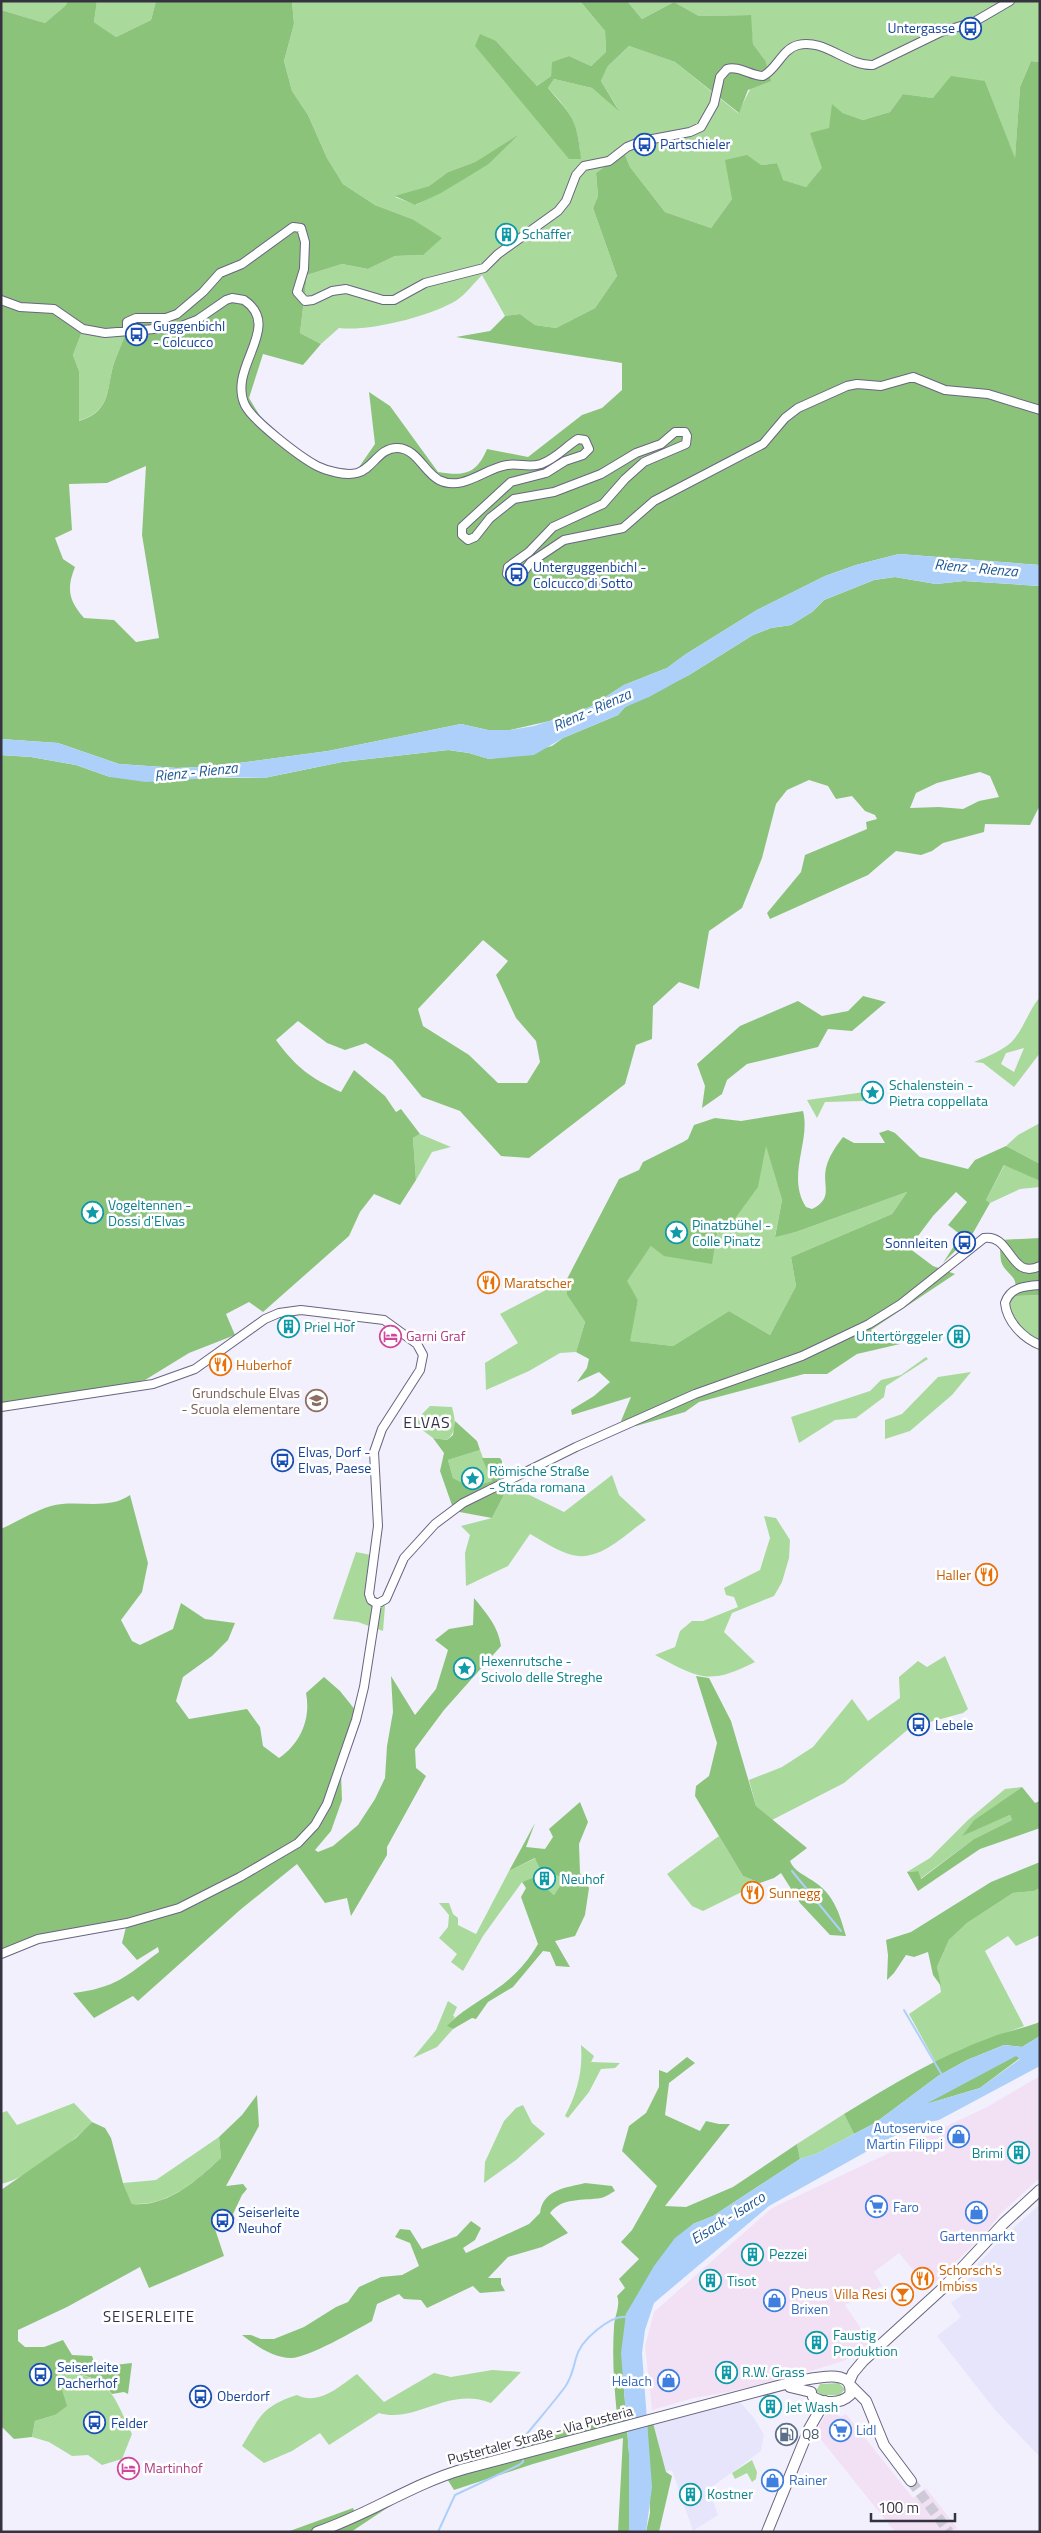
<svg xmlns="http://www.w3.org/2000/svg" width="1041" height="2533" font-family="'Titillium Web',sans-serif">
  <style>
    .commercial { fill: #f2e1f4 }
    .industrial { fill: #e7e5fb }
    .green { fill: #a9d99b; fill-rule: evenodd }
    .forest { fill: #8cc37b; fill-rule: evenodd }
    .water { fill: #add0fa; fill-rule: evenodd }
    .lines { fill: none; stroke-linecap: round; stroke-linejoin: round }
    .stream { stroke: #add0fa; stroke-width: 2 }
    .major-tunnel { stroke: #cccad7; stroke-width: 10; stroke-dasharray: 10 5; stroke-linecap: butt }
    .minor-casing { stroke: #6a6481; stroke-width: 10 }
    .major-casing { stroke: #6a6481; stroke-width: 12 }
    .minor { stroke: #fff; stroke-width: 8 }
    .major { stroke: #fff; stroke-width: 10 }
    .labels { text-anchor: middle; stroke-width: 5; stroke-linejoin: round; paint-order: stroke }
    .transit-label { font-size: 14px; fill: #164399; stroke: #fff; text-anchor: start }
    .culture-label { font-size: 14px; fill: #0d838f; stroke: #fff; text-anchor: start }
    .food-label { font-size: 14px; fill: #c56008; stroke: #fff; text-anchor: start }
    .hotel-label { font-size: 14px; fill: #b23c85; stroke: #fff; text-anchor: start }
    .education-label { font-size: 14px; fill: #785e54; stroke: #fff; text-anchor: end }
    .shop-label { font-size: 14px; fill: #366cbe; stroke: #fff; text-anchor: start }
    .service-label { font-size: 14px; fill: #4e5e75; stroke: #fff; text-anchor: start }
    .street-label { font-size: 14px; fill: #363340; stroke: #fff }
    .water-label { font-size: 15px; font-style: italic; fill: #1e5996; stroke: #fff }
    .neighbourhood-label { font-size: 15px; letter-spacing: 1px; fill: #342f49; stroke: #fff }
    .quarter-label { font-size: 16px; letter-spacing: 1px; fill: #342f49; stroke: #fff }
  </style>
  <rect width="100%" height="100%" fill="#f2f0fd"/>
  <!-- commercial -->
  <path class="commercial" d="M 1040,2076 L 1040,2178 L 1001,2213 L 987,2231 L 929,2289 L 899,2253 L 874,2272 L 882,2286 L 845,2305 L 872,2345 L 843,2361 L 794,2376 L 724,2393 L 693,2398 L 652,2410 L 645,2346 L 654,2312 L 772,2208 L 987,2107 Z
    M 830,2408 L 840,2417 L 846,2414 L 913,2498 L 926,2488 L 957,2528 L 952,2532 L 895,2532 L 815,2432 Z"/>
  <!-- industrial -->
  <path class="industrial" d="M 1040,2204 L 1040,2457 L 995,2410 L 937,2336 L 961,2317 L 951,2303 L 965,2293 L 970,2273 L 1001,2239 Z
    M 740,2402 L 754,2418 L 764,2435 L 761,2451 L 709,2489 L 718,2515 L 693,2531 L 672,2470 L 666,2472 L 653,2423 Z"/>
  <!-- green -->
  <path class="green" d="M 1,1 L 67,1 L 66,5 L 45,23 L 1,10 Z
    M 97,1 L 156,1 L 151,20 L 116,37 L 94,22 Z
    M 292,1 L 580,1 L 605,31 L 606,52 L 591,66 L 569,56 L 553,62 L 551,76 L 537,86 L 496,41 L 580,159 C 580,126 570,111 548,88 L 554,79 L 592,88 L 618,109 L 601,81 L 608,66 L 629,46 L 675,62 L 738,113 L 765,60 L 753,44 L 750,15 L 699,16 L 674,2 L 642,19 L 627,1 L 1040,1 L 1040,62 L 1031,61 L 1020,87 L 1015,159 L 985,81 L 933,98 L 903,94 L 890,112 L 863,120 L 843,113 L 833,105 L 823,168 L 806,187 L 782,180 L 777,163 L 761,165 L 732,199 L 711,228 L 665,212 L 630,167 L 624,154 L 596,173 L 598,196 L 593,208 L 617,276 L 595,308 L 556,328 L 535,325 L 520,314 L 505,316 L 482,275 C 474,283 466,294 457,300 C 432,316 368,332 339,328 L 321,344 L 300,333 L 307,275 L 342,264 L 368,269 L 395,256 L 423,255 L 412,219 L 375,205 L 343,184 L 327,158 L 308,115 L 292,91 L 284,61 L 294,24 ZM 515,137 L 489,164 L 416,205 L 395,197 L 429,186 L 448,172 L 475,162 Z
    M 83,329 L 127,330 C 123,341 118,352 114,363 C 106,389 112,411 78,421 L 79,371 L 73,355 Z
    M 1040,997 L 1040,1053 L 1014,1087 L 983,1063 L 974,1062 C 987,1057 1007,1049 1015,1038 C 1025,1025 1029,1010 1040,997 ZM 1024,1048 L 1014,1072 L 1001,1064 L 1006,1053 Z
    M 865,1092 L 871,1096 L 863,1101 L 825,1102 L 817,1118 L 807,1100 Z
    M 1040,1123 L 1040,1164 L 1006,1146 L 1018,1135 Z
    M 420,1134 L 451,1147 L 432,1152 L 416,1180 L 413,1138 Z
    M 766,1145 L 782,1200 L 775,1236 L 796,1232 L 907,1192 L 892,1214 L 791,1257 L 796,1286 L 770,1335 L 729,1311 L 673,1346 L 629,1341 L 638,1300 L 626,1281 L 651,1246 L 718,1223 Z
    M 1005,1164 L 1040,1181 L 1040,1187 L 1020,1189 L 990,1203 L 986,1200 Z
    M 567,1279 L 567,1295 L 585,1322 L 576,1352 L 560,1353 L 529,1371 L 486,1390 L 485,1363 L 518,1343 L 500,1314 Z
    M 1017,1288 L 1015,1296 L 1040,1295 L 1040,1345 L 1010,1318 L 1007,1298 Z
    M 926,1357 L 928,1359 L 886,1386 L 884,1397 L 856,1418 L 835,1420 L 799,1443 L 791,1417 L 870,1391 L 881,1380 L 901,1375 Z
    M 971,1372 L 952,1395 L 910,1431 L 885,1439 L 885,1420 L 902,1414 L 938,1377 Z
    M 430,1406 L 452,1407 C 455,1419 458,1431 447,1440 L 433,1438 L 417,1426 L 419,1417 Z
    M 480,1450 L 492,1481 L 471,1487 L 453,1478 L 448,1460 Z
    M 612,1475 L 619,1495 L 646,1520 C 624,1535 600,1562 572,1555 C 557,1551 543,1541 530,1534 L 508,1566 L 466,1586 L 465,1553 L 470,1535 L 461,1526 L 492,1518 L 509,1485 L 564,1512 Z
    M 764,1516 L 776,1518 L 790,1540 L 789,1558 L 782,1582 L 774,1596 L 732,1613 L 724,1632 L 755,1662 C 708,1686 699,1678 655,1655 L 675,1647 L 680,1631 L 692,1621 L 703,1621 L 738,1607 L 734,1597 L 726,1595 L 724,1588 L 760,1570 L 770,1538 Z
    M 356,1552 L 376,1556 L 371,1595 L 385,1606 L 383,1631 L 358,1622 L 333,1619 Z
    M 945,1656 L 968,1709 L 963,1713 L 911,1727 L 844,1783 L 772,1820 L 756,1806 L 749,1780 L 782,1767 L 813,1747 L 852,1699 L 868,1721 L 900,1698 L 899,1677 L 918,1661 L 927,1667 Z
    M 1022,1787 L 974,1820 L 963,1835 L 1010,1815 L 1012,1820 L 974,1839 L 920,1879 L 917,1871 L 907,1872 L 930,1858 L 968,1820 L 1005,1789 Z
    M 719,1836 L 743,1876 L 760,1883 L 703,1911 L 692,1906 L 667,1874 Z
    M 536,1858 L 539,1867 L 566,1879 L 554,1895 L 534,1877 L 522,1882 L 483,1936 L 463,1971 L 451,1962 L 457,1954 L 439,1938 L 448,1927 L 449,1915 L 439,1903 L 449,1903 L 453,1914 L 458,1918 L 458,1925 L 476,1934 L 509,1871 Z
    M 1040,1888 L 1040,1935 L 1016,1946 L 1008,1936 L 985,1951 L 1024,2026 L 962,2049 L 936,2063 L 909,2014 L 941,1992 L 937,1967 L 949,1940 L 967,1923 L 1013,1893 L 1034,1891 Z
    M 448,2001 L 457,2007 L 453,2016 L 455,2017 L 448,2026 L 453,2029 L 437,2047 L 413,2058 L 436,2030 Z
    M 581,2045 L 594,2056 L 591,2062 L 620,2063 L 615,2068 L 601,2069 L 589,2092 L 568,2118 L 565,2116 C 577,2093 583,2072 581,2045 Z
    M 74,2103 L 92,2122 C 73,2142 29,2178 1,2184 L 1,2113 L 7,2111 L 17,2125 Z
    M 523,2105 L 532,2123 L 545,2134 L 516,2160 L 484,2183 L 485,2162 L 504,2121 L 516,2108 Z
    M 844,2114 L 854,2134 L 816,2154 L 800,2159 L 797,2144 Z
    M 219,2137 L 221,2158 C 195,2182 168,2206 132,2204 L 123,2183 L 156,2180 Z
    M 492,2370 L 521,2372 L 491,2403 C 448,2386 416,2424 379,2413 L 329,2445 L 320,2433 L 292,2451 L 264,2463 L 242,2446 C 260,2417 262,2406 297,2395 C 319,2406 340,2386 357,2374 L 384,2402 L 434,2373 L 451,2377 Z
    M 66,2373 C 112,2376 114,2398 132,2434 L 122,2459 L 102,2465 L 88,2455 L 72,2456 L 49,2442 L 32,2437 L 35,2421 L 55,2415 L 57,2374 Z
    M 839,2383 L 845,2389 L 840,2395 L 821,2395 L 816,2391 L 820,2384 Z
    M 752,2460 L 757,2472 L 756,2479 L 752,2482 L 747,2473 L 735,2479 L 732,2473 Z"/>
  <!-- forest -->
  <path class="forest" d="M 67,1 L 97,1 L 94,22 L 116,37 L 151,20 L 156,1 L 292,1 L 294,24 L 284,61 L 292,91 L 308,115 L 327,158 L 343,184 L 375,205 L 412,219 L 442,238 L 423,255 L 395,256 L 368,269 L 342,264 L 307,275 L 300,333 L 321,344 L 303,365 L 263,354 L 249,398 L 268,429 L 314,465 L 357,470 L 375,444 L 369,392 L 390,406 L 438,472 C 464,476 476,475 487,449 L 528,457 L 582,415 L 602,408 L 622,390 L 622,363 L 456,337 L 490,331 L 505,316 L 520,314 L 535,325 L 556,328 L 595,308 L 617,276 L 593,208 L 598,196 L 596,173 L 624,153 L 630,167 L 665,212 L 711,228 L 732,199 L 725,160 L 747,155 L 761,165 L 777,163 L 783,180 L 806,187 L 822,168 L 810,133 L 829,128 L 832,104 L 843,113 L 863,120 L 890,112 L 903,94 L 933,98 L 951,76 L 985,81 L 1015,158 L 1020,87 L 1031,61 L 1040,62 L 1040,565 L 899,554 L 856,565 L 825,576 L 757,610 L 686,654 L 667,668 L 624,685 L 590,707 L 554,720 L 510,730 L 488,730 L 461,724 L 328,751 L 216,766 L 177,768 L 119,764 L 58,743 L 1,739 L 1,10 L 45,23 L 66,5 ZM 83,329 L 127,330 C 123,341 118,352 114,363 C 106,389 112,411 79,421 L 79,371 L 73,355 ZM 146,466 L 142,535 L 159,638 L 136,642 L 114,620 L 84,618 C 69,601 66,589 75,567 L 63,559 L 55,538 L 72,530 L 69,484 L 107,483 Z
    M 580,1 L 627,1 L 642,19 L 674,2 L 699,16 L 751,15 L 753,44 L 765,60 L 771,81 L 748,90 L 739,113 L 675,62 L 629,46 L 608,66 L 601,81 L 619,111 L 592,88 L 554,79 L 548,88 C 573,117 577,119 581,159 L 569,159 L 475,46 L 480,34 L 496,41 L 537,86 L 551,76 L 552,62 L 569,56 L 591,66 L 606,52 L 605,31 Z
    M 518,135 L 489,164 L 441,193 L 415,205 L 395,196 L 429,186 L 448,172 L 475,162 Z
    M 895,577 L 936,584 L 964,581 L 1040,586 L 1040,805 L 1030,825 L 985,824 L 984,832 L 943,843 L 932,851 L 921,855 L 896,851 L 868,875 L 770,919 L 767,913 L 801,872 L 805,855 L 867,829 L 866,822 L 877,819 L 875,815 L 865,811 L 852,796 L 836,799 L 828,786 L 809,780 L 787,790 L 776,804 L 762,858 L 742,908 L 709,931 L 699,989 L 679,982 L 653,1006 L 652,1039 L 636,1045 L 625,1084 L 529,1158 L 501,1156 L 460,1111 L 422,1097 L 392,1060 L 366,1043 L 345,1050 L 327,1043 L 298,1021 L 276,1040 C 296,1067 310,1078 341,1092 L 354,1070 L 385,1096 L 396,1112 L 401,1109 L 420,1134 L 413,1138 L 416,1180 L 400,1205 L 374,1194 L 360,1212 L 349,1236 L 263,1312 L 249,1302 L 226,1314 L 235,1335 L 189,1353 L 145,1380 L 1,1412 L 1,755 L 31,757 L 76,765 L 110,777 L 264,778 L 342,762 L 448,750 L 469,753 L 489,759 L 510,756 L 552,746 L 563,738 L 618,715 L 625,707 L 689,675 L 753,635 L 771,628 L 791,625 L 812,612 L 824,600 L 874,580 ZM 980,772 L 990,776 L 999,797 L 979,801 L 963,809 L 939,807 L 910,808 L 916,793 L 937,783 ZM 483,940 L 508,961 L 496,975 L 516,1018 L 536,1041 L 540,1062 L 527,1083 L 498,1083 L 469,1055 L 423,1026 L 418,1009 Z
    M 863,996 L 886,1002 L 852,1031 L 828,1029 L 818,1047 L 747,1064 L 727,1080 L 722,1094 L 702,1108 L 705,1086 L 697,1064 L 740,1026 L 798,1001 L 822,1016 L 848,1011 Z
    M 803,1111 C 811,1141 786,1176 806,1207 L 812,1209 C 834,1198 822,1186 826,1168 C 829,1156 836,1146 843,1137 L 854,1143 L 885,1143 L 879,1133 L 888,1130 L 895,1133 L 920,1157 L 968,1169 L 975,1160 L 1006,1146 L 1040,1164 L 1040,1181 L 1004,1165 L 986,1200 L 990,1203 L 973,1233 L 943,1263 L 961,1235 L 948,1225 L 967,1202 L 956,1192 L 933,1216 L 909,1248 L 933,1266 L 955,1274 L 871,1330 L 881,1342 L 900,1344 L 857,1354 L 827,1374 L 804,1374 L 699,1402 L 685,1412 L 636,1426 L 621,1421 L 631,1397 L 572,1415 L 571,1410 L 594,1396 L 610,1382 L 599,1372 L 577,1382 L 587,1368 L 589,1359 L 576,1352 L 585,1322 L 567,1295 L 567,1279 L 619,1179 L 639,1170 L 643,1162 L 683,1142 L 688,1139 L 694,1125 L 715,1118 L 741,1121 ZM 766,1146 L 782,1200 L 775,1237 L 796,1232 L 907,1192 L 892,1214 L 791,1257 L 796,1286 L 770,1335 L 729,1311 L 673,1346 L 630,1341 L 638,1300 L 627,1281 L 651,1246 L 664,1256 L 712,1264 L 718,1224 L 728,1228 L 758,1187 Z
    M 1040,1238 L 1040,1295 L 1014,1296 C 1021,1274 1005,1276 1001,1261 C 1000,1255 1000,1247 1000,1240 Z
    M 455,1421 L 477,1441 L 480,1450 L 448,1460 L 453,1478 L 471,1487 L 492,1481 L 482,1458 L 500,1458 L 502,1461 L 502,1479 L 509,1485 L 492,1518 L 454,1511 L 440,1471 L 444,1453 L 433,1438 L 447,1440 L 453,1435 Z
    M 130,1495 L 148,1563 L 142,1592 L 121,1620 L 132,1641 L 140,1645 L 173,1629 L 181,1603 L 205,1619 L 235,1623 L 228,1640 L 212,1656 L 183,1677 L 176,1701 L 189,1719 L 247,1709 L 260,1727 L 263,1746 L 279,1758 C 301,1743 311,1718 306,1693 L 324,1677 L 340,1691 L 360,1716 L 341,1774 L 342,1800 L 331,1831 L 315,1850 L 318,1852 L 333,1846 L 358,1825 L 375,1799 L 385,1778 L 387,1746 L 393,1712 L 391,1676 L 415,1715 L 436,1689 L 448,1650 L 435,1640 L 449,1629 L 473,1625 L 474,1598 C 487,1614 498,1626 501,1646 L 444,1710 L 415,1749 L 416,1768 L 426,1776 L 387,1847 L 387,1855 L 351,1916 L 347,1898 L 325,1903 L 297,1864 L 240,1910 L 138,2001 L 133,1996 L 94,2018 L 73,1993 C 116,1988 126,1976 159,1952 L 158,1947 L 137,1960 L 122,1943 L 127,1923 L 59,1934 L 1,1954 L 1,1529 C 17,1522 34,1511 51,1506 C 76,1499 108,1511 130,1495 Z
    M 696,1676 L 709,1678 L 731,1721 L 756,1806 L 807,1848 L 790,1861 C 794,1872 807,1876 816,1883 C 835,1896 840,1916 846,1936 L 830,1935 L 800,1903 L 781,1873 L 774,1878 L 760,1883 L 743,1876 L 695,1796 L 696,1786 L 709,1776 L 717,1743 Z
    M 1022,1787 L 1035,1803 L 1040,1801 L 1040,1828 L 980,1849 L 918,1891 L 907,1872 L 918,1871 L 921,1879 L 974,1839 L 1012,1820 L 1010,1815 L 962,1836 L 974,1820 Z
    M 580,1802 L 588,1822 L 579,1844 L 580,1873 L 589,1888 L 585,1915 L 575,1936 L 555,1941 L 570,1967 L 556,1966 L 550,1952 L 543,1951 L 513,1987 L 488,2002 L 476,2019 L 472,2018 L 453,2029 L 447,2026 C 460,2011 479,2002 495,1990 C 513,1978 527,1963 538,1944 L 521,1897 L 526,1888 L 522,1882 L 534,1877 L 554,1895 L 565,1879 L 539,1867 L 535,1858 L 509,1871 L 535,1823 L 526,1847 L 545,1849 L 553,1837 L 549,1829 Z
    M 1040,1862 L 1040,1888 L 1034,1891 L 1013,1893 L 967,1923 L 949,1940 L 937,1967 L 941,1986 L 933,1975 L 928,1952 L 914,1957 L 906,1955 L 894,1973 L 887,1980 L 888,1955 L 886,1940 L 911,1932 L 991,1882 Z
    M 1040,2022 L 1040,2036 L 1022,2047 L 1004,2045 L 967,2060 L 938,2076 L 875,2123 L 854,2134 L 844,2114 C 891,2085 939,2056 992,2037 C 1007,2031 1025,2028 1040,2022 Z
    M 1016,2055 L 1020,2058 L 980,2088 L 923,2105 Z
    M 687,2057 L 695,2063 L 669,2083 L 665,2115 L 700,2131 L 706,2121 L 719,2124 L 730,2124 L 665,2206 L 686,2207 L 733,2187 L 797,2144 L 800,2159 L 713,2216 L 693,2224 L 626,2314 L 624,2389 L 629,2454 L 629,2532 L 618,2532 L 623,2438 L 533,2464 L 454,2490 L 446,2477 L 521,2453 L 521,2441 L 533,2433 L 577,2428 L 617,2415 C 614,2385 612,2357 614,2327 C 614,2317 621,2305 617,2296 L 625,2288 L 619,2279 L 639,2259 L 621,2242 L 632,2230 L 657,2186 L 622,2151 L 629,2126 L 646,2113 L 659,2087 L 659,2070 L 667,2073 Z
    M 257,2095 L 259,2126 L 226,2186 L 243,2184 L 247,2189 L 242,2195 L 233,2214 L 235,2219 L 214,2226 L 224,2256 L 149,2288 L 140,2267 L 67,2307 L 18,2330 L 18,2341 L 25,2347 L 44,2347 L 63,2340 L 72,2355 L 92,2356 L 96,2367 L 132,2363 L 128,2394 L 124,2392 L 112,2394 C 99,2376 79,2372 57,2374 L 67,2406 L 55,2415 L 35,2421 L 32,2437 L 14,2439 L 1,2426 L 1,2190 L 76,2138 L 92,2122 L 105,2128 L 111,2138 L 123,2183 L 132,2204 C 168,2207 196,2181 221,2158 L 219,2137 L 242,2115 Z
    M 585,2183 L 612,2186 L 615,2191 C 611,2193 606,2197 601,2198 C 583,2201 562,2197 550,2213 L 568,2233 L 542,2247 L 508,2257 L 488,2278 L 501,2278 L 501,2284 L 505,2291 L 480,2293 L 473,2286 L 427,2308 L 421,2300 L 404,2299 L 399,2294 L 377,2304 L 372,2321 C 356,2330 308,2358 291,2358 C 273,2358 255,2345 242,2335 L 251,2335 L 261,2339 L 274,2339 L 304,2327 L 336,2307 L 348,2302 L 359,2287 L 381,2277 L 402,2275 L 419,2266 L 410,2243 L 395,2237 L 400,2229 L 410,2230 L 422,2249 L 457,2236 L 471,2221 L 481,2228 L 475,2240 L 463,2248 L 466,2253 L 529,2224 L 540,2213 C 543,2189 566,2188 585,2183 Z
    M 653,2423 L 666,2472 L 672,2476 L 659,2532 L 646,2532 L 650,2513 L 647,2425 Z
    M 399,2500 L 351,2532 L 287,2532 L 353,2508 L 358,2519 Z"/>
  <!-- water -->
  <path class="water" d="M 899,554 L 1040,565 L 1040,586 L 964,581 L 936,584 L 895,577 L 874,580 L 824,600 L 812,612 L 791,625 L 771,628 L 753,635 L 689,675 L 649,697 L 625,707 L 618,715 L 563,738 L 534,755 L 489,759 L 469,753 L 448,750 L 342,762 L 264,778 L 225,777 L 146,782 L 110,777 L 76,765 L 31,757 L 1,755 L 1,739 L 58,743 L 119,764 L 177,768 L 216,766 L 328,751 L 461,724 L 488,730 L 510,730 L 534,726 L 590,707 L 624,685 L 667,668 L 686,654 L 757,610 L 825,576 L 856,565 Z
    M 1040,2036 L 1040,2066 L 939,2120 L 914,2125 L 769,2206 L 654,2303 L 645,2330 L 642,2353 L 652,2487 L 646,2532 L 629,2532 L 629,2454 L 621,2353 L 626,2314 L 654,2266 L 675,2238 L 693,2224 L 713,2216 L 800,2159 L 816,2154 L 875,2123 L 938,2076 L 967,2060 L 1004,2045 L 1022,2047 ZM 1016,2056 L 1020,2059 L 980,2088 L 926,2104 Z"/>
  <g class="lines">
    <!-- stream -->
    <path class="stream" d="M 792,1871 L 841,1931
      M 904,2010 L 942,2075
      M 521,2450 L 521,2443 L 526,2435 C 539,2419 553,2403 565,2387 C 572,2377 573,2369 576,2358 C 580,2341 610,2314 628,2317
      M 438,2532 L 455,2495 L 519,2465 L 523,2462 L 523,2457"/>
    <!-- major-tunnel -->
    <path class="major-tunnel" d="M 911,2481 L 949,2532"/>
    <defs>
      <path id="minor" d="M 1,300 L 20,307 L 54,309 L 83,329 L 105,333 L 179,327 L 197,320 L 226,300 L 232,298 L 244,300 C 284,327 227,367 245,405 C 253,421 300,457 317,466 C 327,471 346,476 357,473 C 373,469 379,447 398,448 C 417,449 424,472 439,480 C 463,492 485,468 507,465 C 519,463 529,468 541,464 C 557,458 565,447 578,439 L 585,440 L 589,449 L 583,455 L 565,461 L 546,473 L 511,482 L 462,527 L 462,535 L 468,540 L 475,537 L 490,518 L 514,499 L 554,492 L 601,474 L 636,453 L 661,444 L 675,432 L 685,432 L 687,436 L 686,444 L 644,462 L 625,479 L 603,504 L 553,527 L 529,552 L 508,567 L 507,574 L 513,580 L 518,579 L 531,562 L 564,540 L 623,528 L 654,501 L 763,444 L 785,418 L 798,408 L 847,386 L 857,384 L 881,386 L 913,377 L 945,390 L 988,394 L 1040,410
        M 127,330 L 127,322 L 136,318 L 166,318 L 177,314 L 203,292 L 220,273 L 242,264 L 293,227 L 301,228 L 305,242 L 304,269 L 297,292 L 305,301 L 313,300 L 332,291 L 346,289 L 383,300 L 394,300 L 425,283 L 484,268 L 498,254 L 558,211 L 566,201 L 576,175 L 584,166 L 609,161 L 627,147 L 642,141 L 690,132 L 701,127 L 714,104 L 720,77 L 727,69 C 738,65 751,76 763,76 C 777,69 782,49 798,45 C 824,38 847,66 873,65 L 941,32 L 974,22 L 1010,1
        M 1040,1285 C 1025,1286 1010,1287 1005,1303 C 1007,1322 1023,1338 1040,1345
        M 1,1407 L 153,1384 L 195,1369 L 265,1319 L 279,1313 L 301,1310 L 384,1320 L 417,1344 L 423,1355 L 420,1370 L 382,1429 L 374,1452 L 378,1526 L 369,1594 L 371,1600 L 377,1604
        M 377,1604 L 386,1599 L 404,1558 L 435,1524 L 463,1503 L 576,1447 L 695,1394 L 802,1356 L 869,1324 L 901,1304 L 984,1238 C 1011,1233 1010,1281 1040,1266
        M 1,1954 L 38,1939 L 127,1923 L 179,1908 L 240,1877 L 298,1843 L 315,1825 L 327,1804 L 356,1720 L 364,1687 L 377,1604"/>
      <path id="major" d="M 849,2382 L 853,2373 L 863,2361 L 943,2288 L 1003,2224 L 1040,2190
        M 851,2386 L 866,2401 L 884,2445 L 911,2481
        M 790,2387 L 811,2392
        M 317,2532 C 368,2515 412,2484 464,2469 L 793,2382 C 809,2380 856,2365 850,2395 C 841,2404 824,2404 813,2397
        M 767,2532 L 809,2429 L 825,2401"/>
    </defs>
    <!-- minor casing -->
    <use href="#minor" class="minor-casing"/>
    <!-- major casing -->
    <use href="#major" class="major-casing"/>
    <!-- minor -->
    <use href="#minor" class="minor"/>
    <!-- major -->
    <use href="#major" class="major"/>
  </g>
  <!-- icons -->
  <defs>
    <symbol id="bus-ring" viewBox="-11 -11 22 22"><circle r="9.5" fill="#fff" stroke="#1a4fb4" stroke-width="1.5"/><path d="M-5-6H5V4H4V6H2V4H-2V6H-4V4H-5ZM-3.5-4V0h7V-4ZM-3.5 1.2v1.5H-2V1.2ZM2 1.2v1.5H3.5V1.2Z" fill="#1a4fb4"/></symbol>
    <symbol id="building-ring" viewBox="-11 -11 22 22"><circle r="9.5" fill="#fff" stroke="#0f9aa8" stroke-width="1.5"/><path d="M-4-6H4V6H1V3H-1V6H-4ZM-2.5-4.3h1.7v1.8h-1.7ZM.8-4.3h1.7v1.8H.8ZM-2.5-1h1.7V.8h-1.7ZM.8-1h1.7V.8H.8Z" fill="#0f9aa8"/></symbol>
    <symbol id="sight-ring" viewBox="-11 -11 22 22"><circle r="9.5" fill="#fff" stroke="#0f9aa8" stroke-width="1.5"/><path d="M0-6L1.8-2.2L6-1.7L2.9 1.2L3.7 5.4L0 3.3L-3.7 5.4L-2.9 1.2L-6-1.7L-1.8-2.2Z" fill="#0f9aa8"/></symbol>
    <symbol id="restaurant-ring" viewBox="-11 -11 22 22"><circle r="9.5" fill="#fff" stroke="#e8710a" stroke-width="1.5"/><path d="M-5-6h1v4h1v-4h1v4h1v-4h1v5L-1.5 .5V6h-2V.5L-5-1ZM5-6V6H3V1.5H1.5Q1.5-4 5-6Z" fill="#e8710a"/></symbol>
    <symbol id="hotel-ring" viewBox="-11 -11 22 22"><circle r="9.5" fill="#fff" stroke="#d1479c" stroke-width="1.5"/><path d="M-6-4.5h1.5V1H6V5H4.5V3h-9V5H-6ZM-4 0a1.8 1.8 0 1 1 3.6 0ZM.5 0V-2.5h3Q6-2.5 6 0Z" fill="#d1479c"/></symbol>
    <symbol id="school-ring" viewBox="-11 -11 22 22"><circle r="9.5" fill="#fff" stroke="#8d6e63" stroke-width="1.5"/><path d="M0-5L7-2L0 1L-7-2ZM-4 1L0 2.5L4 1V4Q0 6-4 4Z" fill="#8d6e63"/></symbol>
    <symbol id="shop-ring" viewBox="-11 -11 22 22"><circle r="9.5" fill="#fff" stroke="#3f7fe0" stroke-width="1.5"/><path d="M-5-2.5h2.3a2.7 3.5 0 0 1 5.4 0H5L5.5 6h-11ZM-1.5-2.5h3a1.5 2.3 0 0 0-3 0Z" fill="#3f7fe0"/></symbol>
    <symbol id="supermarket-ring" viewBox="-11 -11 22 22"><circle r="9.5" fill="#fff" stroke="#3f7fe0" stroke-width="1.5"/><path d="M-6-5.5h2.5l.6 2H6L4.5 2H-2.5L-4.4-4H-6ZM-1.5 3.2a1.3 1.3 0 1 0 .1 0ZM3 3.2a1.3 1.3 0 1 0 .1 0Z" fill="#3f7fe0"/></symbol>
    <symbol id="bar-ring" viewBox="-11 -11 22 22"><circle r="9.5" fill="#fff" stroke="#e8710a" stroke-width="1.5"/><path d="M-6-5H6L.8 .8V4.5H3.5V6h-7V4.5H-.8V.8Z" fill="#e8710a"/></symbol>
    <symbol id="fuel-ring" viewBox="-11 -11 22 22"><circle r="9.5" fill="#fff" stroke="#5c6f8a" stroke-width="1.5"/><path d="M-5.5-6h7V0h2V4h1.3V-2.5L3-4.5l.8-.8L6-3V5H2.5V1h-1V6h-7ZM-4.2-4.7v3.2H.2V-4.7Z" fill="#5c6f8a"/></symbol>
  </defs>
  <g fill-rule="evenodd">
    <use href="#bus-ring" x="958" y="16" width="25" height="25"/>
    <use href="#bus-ring" x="632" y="132" width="25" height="25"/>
    <use href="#building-ring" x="494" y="222" width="25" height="25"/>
    <use href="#bus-ring" x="124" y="322" width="25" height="25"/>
    <use href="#bus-ring" x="504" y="562" width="25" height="25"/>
    <use href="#sight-ring" x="860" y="1080" width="25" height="25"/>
    <use href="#sight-ring" x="80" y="1200" width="25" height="25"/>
    <use href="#sight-ring" x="664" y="1220" width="25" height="25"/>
    <use href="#bus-ring" x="952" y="1230" width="25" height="25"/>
    <use href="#restaurant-ring" x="476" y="1270" width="25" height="25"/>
    <use href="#building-ring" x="276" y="1314" width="25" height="25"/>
    <use href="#hotel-ring" x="378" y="1324" width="25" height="25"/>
    <use href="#building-ring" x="946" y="1324" width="25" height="25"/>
    <use href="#restaurant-ring" x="208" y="1352" width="25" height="25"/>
    <use href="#school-ring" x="304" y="1388" width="25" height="25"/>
    <use href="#bus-ring" x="270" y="1448" width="25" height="25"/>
    <use href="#sight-ring" x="460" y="1466" width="25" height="25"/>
    <use href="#restaurant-ring" x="974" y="1562" width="25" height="25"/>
    <use href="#sight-ring" x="452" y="1656" width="25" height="25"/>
    <use href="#bus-ring" x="906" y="1712" width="25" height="25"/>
    <use href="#building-ring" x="532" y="1866" width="25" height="25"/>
    <use href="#restaurant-ring" x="740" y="1880" width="25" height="25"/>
    <use href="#shop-ring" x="946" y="2124" width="25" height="25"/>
    <use href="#building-ring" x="1006" y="2140" width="25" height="25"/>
    <use href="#supermarket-ring" x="864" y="2194" width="25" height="25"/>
    <use href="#shop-ring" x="964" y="2200" width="25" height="25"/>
    <use href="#bus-ring" x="210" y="2208" width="25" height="25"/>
    <use href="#building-ring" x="740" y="2242" width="25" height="25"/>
    <use href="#restaurant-ring" x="910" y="2266" width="25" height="25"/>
    <use href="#building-ring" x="698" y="2268" width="25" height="25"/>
    <use href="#bar-ring" x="890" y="2282" width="25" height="25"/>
    <use href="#shop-ring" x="762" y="2288" width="25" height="25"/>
    <use href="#building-ring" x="804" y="2330" width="25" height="25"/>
    <use href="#building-ring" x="714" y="2360" width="25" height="25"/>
    <use href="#bus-ring" x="28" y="2362" width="25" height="25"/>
    <use href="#shop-ring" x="656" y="2368" width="25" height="25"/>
    <use href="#bus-ring" x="188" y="2384" width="25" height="25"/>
    <use href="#building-ring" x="758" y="2394" width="25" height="25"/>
    <use href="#bus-ring" x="82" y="2410" width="25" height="25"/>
    <use href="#supermarket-ring" x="828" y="2418" width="25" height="25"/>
    <use href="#fuel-ring" x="774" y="2422" width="25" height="25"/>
    <use href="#hotel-ring" x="116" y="2456" width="25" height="25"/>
    <use href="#shop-ring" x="760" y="2468" width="25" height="25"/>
    <use href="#building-ring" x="678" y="2482" width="25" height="25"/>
  </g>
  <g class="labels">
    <!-- transit labels -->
    <g class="transit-label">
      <text x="955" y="33" text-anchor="end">Untergasse</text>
      <text x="660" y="149">Partschieler</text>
      <text x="153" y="331">Guggenbichl<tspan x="153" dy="16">- Colcucco</tspan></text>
      <text x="533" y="572">Unterguggenbichl -<tspan x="533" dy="16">Colcucco di Sotto</tspan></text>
      <text x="948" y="1248" text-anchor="end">Sonnleiten</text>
      <text x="298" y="1457">Elvas, Dorf -<tspan x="298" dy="16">Elvas, Paese</tspan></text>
      <text x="935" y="1730">Lebele</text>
      <text x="238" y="2217">Seiserleite<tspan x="238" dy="16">Neuhof</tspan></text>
      <text x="57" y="2372">Seiserleite<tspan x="57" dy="16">Pacherhof</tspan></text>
      <text x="217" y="2401">Oberdorf</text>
      <text x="111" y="2428">Felder</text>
    </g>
    <!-- culture labels -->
    <g class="culture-label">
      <text x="522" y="239">Schaffer</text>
      <text x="889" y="1090">Schalenstein -<tspan x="889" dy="16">Pietra coppellata</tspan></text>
      <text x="108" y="1210">Vogeltennen -<tspan x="108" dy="16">Dossi d'Elvas</tspan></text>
      <text x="692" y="1230">Pinatzbühel -<tspan x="692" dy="16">Colle Pinatz</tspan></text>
      <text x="304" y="1332">Priel Hof</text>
      <text x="943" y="1341" text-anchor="end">Untertörggeler</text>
      <text x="489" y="1476">Römische Straße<tspan x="489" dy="16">- Strada romana</tspan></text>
      <text x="481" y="1666">Hexenrutsche -<tspan x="481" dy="16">Scivolo delle Streghe</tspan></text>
      <text x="561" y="1884">Neuhof</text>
      <text x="1003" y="2158" text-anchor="end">Brimi</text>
      <text x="769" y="2259">Pezzei</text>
      <text x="727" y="2286">Tisot</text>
      <text x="833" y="2340">Faustig<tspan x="833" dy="16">Produktion</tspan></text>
      <text x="742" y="2377">R.W. Grass</text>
      <text x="786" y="2412">Jet Wash</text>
      <text x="707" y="2499">Kostner</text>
    </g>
    <!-- food labels -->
    <g class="food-label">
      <text x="504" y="1288">Maratscher</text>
      <text x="236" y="1370">Huberhof</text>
      <text x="971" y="1580" text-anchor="end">Haller</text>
      <text x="769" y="1898">Sunnegg</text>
      <text x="939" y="2275">Schorsch's<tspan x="939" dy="16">Imbiss</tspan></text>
      <text x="887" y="2299" text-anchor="end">Villa Resi</text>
    </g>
    <!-- hotel labels -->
    <g class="hotel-label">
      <text x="406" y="1341">Garni Graf</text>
      <text x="144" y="2473">Martinhof</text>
    </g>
    <!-- education labels -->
    <g class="education-label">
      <text x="300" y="1398">Grundschule Elvas<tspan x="300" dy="16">- Scuola elementare</tspan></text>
    </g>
    <!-- shop labels -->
    <g class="shop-label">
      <text x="943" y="2133" text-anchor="end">Autoservice<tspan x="943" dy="16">Martin Filippi</tspan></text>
      <text x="893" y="2212">Faro</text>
      <text x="977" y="2241" text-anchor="middle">Gartenmarkt</text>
      <text x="791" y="2298">Pneus<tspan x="791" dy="16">Brixen</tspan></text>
      <text x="652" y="2386" text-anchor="end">Helach</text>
      <text x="856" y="2435">Lidl</text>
      <text x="789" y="2485">Rainer</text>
    </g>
    <!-- service labels -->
    <g class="service-label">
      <text x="802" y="2439">Q8</text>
    </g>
    <!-- street labels -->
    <g class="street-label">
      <text transform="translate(540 2435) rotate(-15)" y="5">Pustertaler Straße - Via Pusteria</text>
    </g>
    <!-- water labels -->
    <g class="water-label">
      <text transform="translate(976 568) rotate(5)" y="5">Rienz - Rienza</text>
      <text transform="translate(592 710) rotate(-24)" y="5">Rienz - Rienza</text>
      <text transform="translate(196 772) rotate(-6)" y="5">Rienz - Rienza</text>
      <text transform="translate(728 2218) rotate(-32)" y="5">Eisack - Isarco</text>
    </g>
    <!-- neighbourhood labels -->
    <g class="neighbourhood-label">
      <text x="149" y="2322">SEISERLEITE</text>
    </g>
    <!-- quarter labels -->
    <g class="quarter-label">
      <text x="427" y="1428">ELVAS</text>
    </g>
  </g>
  <!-- border -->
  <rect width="1041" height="2533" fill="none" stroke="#363340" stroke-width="5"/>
  <!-- scale -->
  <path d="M871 2513v8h84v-8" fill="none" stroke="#363340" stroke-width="2.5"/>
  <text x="878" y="2513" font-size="15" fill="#363340" stroke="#ffffff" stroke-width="4" paint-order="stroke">100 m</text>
</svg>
